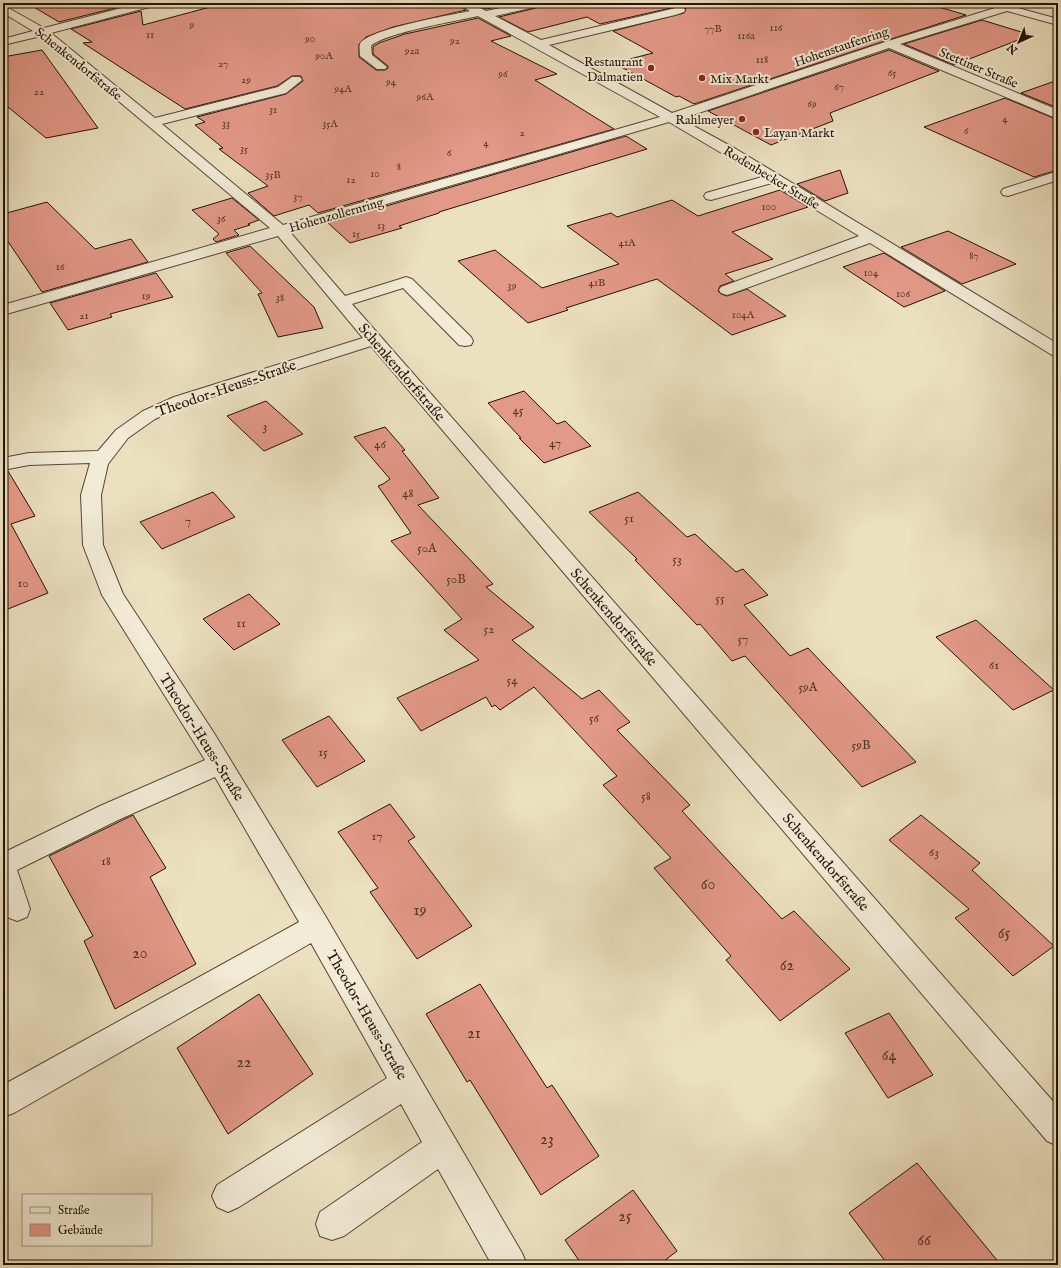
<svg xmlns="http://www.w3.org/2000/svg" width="1061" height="1268" font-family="'IM FELL English',serif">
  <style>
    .building { fill: #e39988; stroke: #241205 }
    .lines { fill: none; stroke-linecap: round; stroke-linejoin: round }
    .minor-casing { stroke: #564634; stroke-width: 2 }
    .minor { fill: #f2ebd6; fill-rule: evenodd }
    .poi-dot { fill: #8f2418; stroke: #f2ebd6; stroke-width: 1.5 }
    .labels { text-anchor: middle; stroke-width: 4; stroke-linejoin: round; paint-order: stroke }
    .far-number-label { font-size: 11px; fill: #543426 }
    .far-street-label { font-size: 13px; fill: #241205; stroke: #f2ebd6 }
    .far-poi-label { font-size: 13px; fill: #241205; stroke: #f2ebd6; text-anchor: end }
    .number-label { font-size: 13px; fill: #543426 }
    .street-label { font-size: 15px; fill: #241205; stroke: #f2ebd6 }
    .near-number-label { font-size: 16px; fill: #543426 }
  </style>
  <rect width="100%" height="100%" fill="#ebe0c0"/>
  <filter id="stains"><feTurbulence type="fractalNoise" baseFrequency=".005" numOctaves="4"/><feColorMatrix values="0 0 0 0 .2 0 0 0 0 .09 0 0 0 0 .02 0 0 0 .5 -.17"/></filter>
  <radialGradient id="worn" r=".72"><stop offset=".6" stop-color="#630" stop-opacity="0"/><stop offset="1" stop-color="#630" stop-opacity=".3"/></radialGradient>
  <!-- building -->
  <path class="building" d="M 27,3 L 135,3 L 59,22 Z
    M 225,3 L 456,3 L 466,10 L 393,27 L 366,37 L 359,44 L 359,57 L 376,70 L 385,70 L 388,68 L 388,66 L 373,54 L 373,47 L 379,43 L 405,34 L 478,18 L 511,36 L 491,41 L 557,74 L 535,80 L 614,129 L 318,213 L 309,205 L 274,216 L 248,193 L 268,186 L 219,149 L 223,148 L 195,125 L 205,122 L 197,117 L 286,94 L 303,81 L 301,76 L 292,76 L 277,86 L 185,109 L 83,43 L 92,42 L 71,29 L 141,11 L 143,25 Z
    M 473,3 L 518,3 L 486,9 Z
    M 546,3 L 925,3 L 966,15 L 885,41 L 694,104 L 679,96 L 676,97 L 614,63 L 653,53 L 613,31 L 684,13 L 686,9 L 684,7 L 680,6 L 600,24 L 587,17 L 528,32 L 499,17 L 544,6 Z
    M 982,20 L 1031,35 L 954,65 L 904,44 Z
    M 42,50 L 98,128 L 46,138 L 3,103 L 3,57 Z
    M 889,50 L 939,71 L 830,113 L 833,121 L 771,145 L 708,111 Z
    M 1058,80 L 1058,108 L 1021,93 Z
    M 1005,98 L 1058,120 L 1058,170 L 1034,177 L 924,127 Z
    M 626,136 L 647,149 L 439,212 L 439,213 L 399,226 L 402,228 L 350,243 L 328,223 Z
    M 840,170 L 848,193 L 825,201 L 797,184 Z
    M 780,190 L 808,207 L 732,232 L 773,259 L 725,274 L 734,281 L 720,286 L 718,291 L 721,294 L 727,296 L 747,289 L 786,316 L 732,335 L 657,279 L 566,308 L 568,310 L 528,323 L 458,261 L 495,250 L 542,288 L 619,264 L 567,226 L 611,213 L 617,217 L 672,200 L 698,216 Z
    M 232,198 L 259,220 L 248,224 L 250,225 L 234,230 L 239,235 L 216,242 L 213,239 L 219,234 L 192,210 Z
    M 47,202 L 95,249 L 131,239 L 148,262 L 42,292 L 3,234 L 3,214 Z
    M 948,231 L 1016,264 L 962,284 L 901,247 Z
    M 250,246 L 314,307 L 323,328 L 278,337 L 258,294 L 262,293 L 226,253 Z
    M 884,253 L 945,291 L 904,307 L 843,267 Z
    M 156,273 L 173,297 L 110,314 L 112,317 L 68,330 L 50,303 Z
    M 524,391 L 557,424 L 565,421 L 591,446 L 544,463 L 519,438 L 521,438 L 488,403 Z
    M 266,401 L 303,434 L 264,451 L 227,416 Z
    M 385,427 L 405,450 L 402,451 L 439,498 L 418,505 L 493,584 L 486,587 L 534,627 L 512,640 L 582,699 L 599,690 L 630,722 L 617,730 L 690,805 L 682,811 L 782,919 L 794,911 L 850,969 L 780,1021 L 726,960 L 731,956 L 654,868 L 671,858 L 603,785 L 617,776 L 534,687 L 500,710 L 495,705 L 492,707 L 486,697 L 421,731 L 397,698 L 479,660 L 444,630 L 462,619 L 391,541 L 411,533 L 378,486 L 383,484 L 390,479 L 354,437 Z
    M 3,471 L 8,471 L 35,516 L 11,524 L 48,593 L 3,611 Z
    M 213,492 L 235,517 L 162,549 L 140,522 Z
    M 638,492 L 687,537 L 695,534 L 736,572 L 743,569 L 768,595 L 744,605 L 790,656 L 808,648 L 916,762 L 862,787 L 745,656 L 732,661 L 700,624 L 697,625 L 635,560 L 637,559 L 589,512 Z
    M 249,594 L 280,624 L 234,650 L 203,619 Z
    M 976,620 L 1054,690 L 1013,710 L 936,637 Z
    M 329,716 L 365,761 L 317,787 L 282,740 Z
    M 390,804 L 415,837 L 408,841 L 472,926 L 417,959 L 370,892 L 378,888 L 338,832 Z
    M 133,815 L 166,868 L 150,877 L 196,964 L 115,1009 L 84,941 L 93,936 L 49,856 Z
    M 921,815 L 980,863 L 972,870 L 1054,946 L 1013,976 L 955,918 L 969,909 L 889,840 Z
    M 480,984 L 547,1088 L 552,1085 L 599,1156 L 541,1195 L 470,1080 L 467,1082 L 426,1014 Z
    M 259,994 L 313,1074 L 228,1134 L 177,1048 Z
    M 889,1013 L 933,1075 L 888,1098 L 845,1033 Z
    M 917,1163 L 1001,1265 L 888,1265 L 849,1213 Z
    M 633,1190 L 677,1251 L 659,1265 L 582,1265 L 565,1240 Z"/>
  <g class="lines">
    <defs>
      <path id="minor" d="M 141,3 L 158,3 L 157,5 L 51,33 L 155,118 L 278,87 L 292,77 L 300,77 L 302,80 L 286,93 L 162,124 L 283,225 L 660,117 L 478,16 C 457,21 384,33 371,46 L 372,55 L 387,67 L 385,69 L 377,69 L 360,56 C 360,52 359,47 360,44 C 368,29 451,15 470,11 L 457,3 L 470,3 L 486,11 L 525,3 L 545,3 L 544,5 L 495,16 L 541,40 L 680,7 L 684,8 L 685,10 L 684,12 L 675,15 L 549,45 L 672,113 L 885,42 L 1011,3 L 1027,3 L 1026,5 L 1018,8 L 1058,19 L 1058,25 L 1007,11 L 900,44 L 1058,110 L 1058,119 L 889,48 L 681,119 L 736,149 L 1058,344 L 1058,356 L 1052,355 L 870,243 L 733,293 L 727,295 L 721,293 L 719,290 L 721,287 L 859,236 L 772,183 L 711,200 L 706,199 L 704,196 L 706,193 L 762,177 L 669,122 L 290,232 L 345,296 L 400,279 L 406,277 L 412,279 L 471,337 L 473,341 L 471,345 L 465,346 L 459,345 L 403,288 L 352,304 L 1058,1107 L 1058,1146 L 1047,1141 L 371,346 L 186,405 L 155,419 L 128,438 L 108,464 L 101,495 L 103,545 L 123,594 L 214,733 L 326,917 L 522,1253 L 527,1265 L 492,1265 L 438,1169 L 344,1236 L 332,1240 L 320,1236 L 316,1224 L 320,1212 L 422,1142 L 401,1104 L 239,1207 L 228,1212 L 217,1207 L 212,1196 L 217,1185 L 387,1078 L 311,943 L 14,1113 L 3,1117 L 3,1085 L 299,922 L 215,777 L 118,820 L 17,870 L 30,909 L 27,917 L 17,921 L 7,917 L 3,907 L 3,853 L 100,806 L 205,760 L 102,595 L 83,545 L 81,495 L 90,463 L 29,465 L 3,470 L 3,458 L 29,453 L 98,451 L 116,430 L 143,411 L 174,397 L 363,338 L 278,236 L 3,315 L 3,305 L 270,228 L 41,36 L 3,45 L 3,39 L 33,31 L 3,13 L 3,5 L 44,28 Z
        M 1058,171 L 1058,180 L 1008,196 L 1003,195 L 1001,192 L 1003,189 Z"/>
    </defs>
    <!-- minor casing -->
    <use href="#minor" class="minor-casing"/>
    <!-- minor -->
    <use href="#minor" class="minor"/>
  </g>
  <!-- markers -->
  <g class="poi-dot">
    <circle cx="651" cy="68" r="4"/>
    <circle cx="702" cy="78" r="4"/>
    <circle cx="742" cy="119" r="4"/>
    <circle cx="756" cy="132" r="4"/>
  </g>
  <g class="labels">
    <!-- far-number labels -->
    <g class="far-number-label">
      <text x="192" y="28">9</text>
      <text x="776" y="31">116</text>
      <text x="713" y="32">77B</text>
      <text x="150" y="38">11</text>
      <text x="746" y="39">116a</text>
      <text x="310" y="42">90</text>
      <text x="455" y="44">92</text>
      <text x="412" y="54">92a</text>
      <text x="324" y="59">90A</text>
      <text x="762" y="63">118</text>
      <text x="223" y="67">27</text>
      <text x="892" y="76">65</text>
      <text x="503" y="77">96</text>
      <text x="246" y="83">29</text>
      <text x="391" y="85">94</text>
      <text x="839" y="90">67</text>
      <text x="343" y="92">94A</text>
      <text x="39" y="95">22</text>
      <text x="425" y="100">96A</text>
      <text x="812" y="107">69</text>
      <text x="273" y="113">31</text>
      <text x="1005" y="122">4</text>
      <text x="226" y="127">33</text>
      <text x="330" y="127">35A</text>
      <text x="966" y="134">6</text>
      <text x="522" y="136">2</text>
      <text x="486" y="146">4</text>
      <text x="244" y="152">35</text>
      <text x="449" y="156">6</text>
      <text x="399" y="170">8</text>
      <text x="375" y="177">10</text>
      <text x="273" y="178">35B</text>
      <text x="351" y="183">12</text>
      <text x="298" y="200">37</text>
      <text x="769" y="210">100</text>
      <text x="221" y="222">36</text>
      <text x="381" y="229">13</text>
      <text x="356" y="237">15</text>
      <text x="627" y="246">41A</text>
      <text x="974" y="259">87</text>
      <text x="60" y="270">16</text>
      <text x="871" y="276">104</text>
      <text x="597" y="286">41B</text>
      <text x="512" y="289">39</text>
      <text x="903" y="297">106</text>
      <text x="146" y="299">19</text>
      <text x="280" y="301">38</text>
      <text x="743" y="318">104A</text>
      <text x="84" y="319">21</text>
    </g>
    <!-- far-street labels -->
    <g class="far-street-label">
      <text transform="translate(841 46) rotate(-19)" y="5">Hohenstaufenring</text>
      <text transform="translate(79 63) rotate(39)" y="5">Schenkendorfstraße</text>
      <text transform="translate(979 67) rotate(23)" y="5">Stettiner Straße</text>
      <text transform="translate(772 177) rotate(31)" y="5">Rodenbecker Straße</text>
      <text transform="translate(336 214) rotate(-16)" y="5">Hohenzollernring</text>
    </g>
    <!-- far-poi labels -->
    <g class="far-poi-label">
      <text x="643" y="66">Restaurant<tspan x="643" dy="15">Dalmatien</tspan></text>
      <text x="710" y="83" text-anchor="start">Mix Markt</text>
      <text x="734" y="124">Rahlmeyer</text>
      <text x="764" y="137" text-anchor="start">Layan Markt</text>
    </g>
    <!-- number labels -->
    <g class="number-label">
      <text x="518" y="414">45</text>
      <text x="265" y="430">3</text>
      <text x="555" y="447">47</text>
      <text x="380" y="448">46</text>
      <text x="408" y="497">48</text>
      <text x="629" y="522">51</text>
      <text x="188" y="525">7</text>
      <text x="427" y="552">50A</text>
      <text x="677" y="563">53</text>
      <text x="456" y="583">50B</text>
      <text x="23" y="587">10</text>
      <text x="720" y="602">55</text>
      <text x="241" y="627">11</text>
      <text x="489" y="633">52</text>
      <text x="743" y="643">57</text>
      <text x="994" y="669">61</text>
      <text x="512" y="684">54</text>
      <text x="808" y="691">59A</text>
      <text x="594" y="722">56</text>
      <text x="861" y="749">59B</text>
      <text x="323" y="756">15</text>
      <text x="646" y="800">58</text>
      <text x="377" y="840">17</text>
      <text x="934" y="856">63</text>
      <text x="106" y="865">18</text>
    </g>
    <!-- street labels -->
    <g class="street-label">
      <text transform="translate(402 372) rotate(49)" y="5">Schenkendorfstraße</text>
      <text transform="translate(226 388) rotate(-19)" y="5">Theodor-Heuss-Straße</text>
      <text transform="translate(614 617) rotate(49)" y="5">Schenkendorfstraße</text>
      <text transform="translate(202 737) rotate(58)" y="5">Theodor-Heuss-Straße</text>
      <text transform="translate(826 862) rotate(49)" y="5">Schenkendorfstraße</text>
      <text transform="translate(367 1015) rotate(60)" y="5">Theodor-Heuss-Straße</text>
    </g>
    <!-- near-number labels -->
    <g class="near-number-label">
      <text x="708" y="889">60</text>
      <text x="420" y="915">19</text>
      <text x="1004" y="938">65</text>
      <text x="140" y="958">20</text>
      <text x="787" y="970">62</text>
      <text x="474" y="1038">21</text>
      <text x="889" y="1060">64</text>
      <text x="244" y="1067">22</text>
      <text x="547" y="1144">23</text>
      <text x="625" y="1221">25</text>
      <text x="924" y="1245">66</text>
    </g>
  </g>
  <!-- margin -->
  <rect width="1061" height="1268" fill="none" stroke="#ebe0c0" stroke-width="16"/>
  <rect x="4" y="4" width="1053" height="1260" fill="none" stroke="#241205" stroke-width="2"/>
  <rect x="8" y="8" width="1045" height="1252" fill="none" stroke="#241205"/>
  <!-- legend -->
  <rect x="22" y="1194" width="130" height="52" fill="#f2ebd6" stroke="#a09482"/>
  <rect x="30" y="1207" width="20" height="6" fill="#f2ebd6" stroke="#a09482"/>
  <text x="58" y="1214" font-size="12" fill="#241205">Straße</text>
  <rect x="30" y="1224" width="20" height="12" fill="#e39988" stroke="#a09482"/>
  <text x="58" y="1234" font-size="12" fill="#241205">Gebäude</text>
  <!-- north arrow -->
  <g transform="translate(1019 42) rotate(224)" stroke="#f2ebd6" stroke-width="3" paint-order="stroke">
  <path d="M0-3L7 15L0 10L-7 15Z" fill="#241205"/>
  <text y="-6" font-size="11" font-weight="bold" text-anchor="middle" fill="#241205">N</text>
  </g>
  <rect width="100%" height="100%" filter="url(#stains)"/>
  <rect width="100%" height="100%" fill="url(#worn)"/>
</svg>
